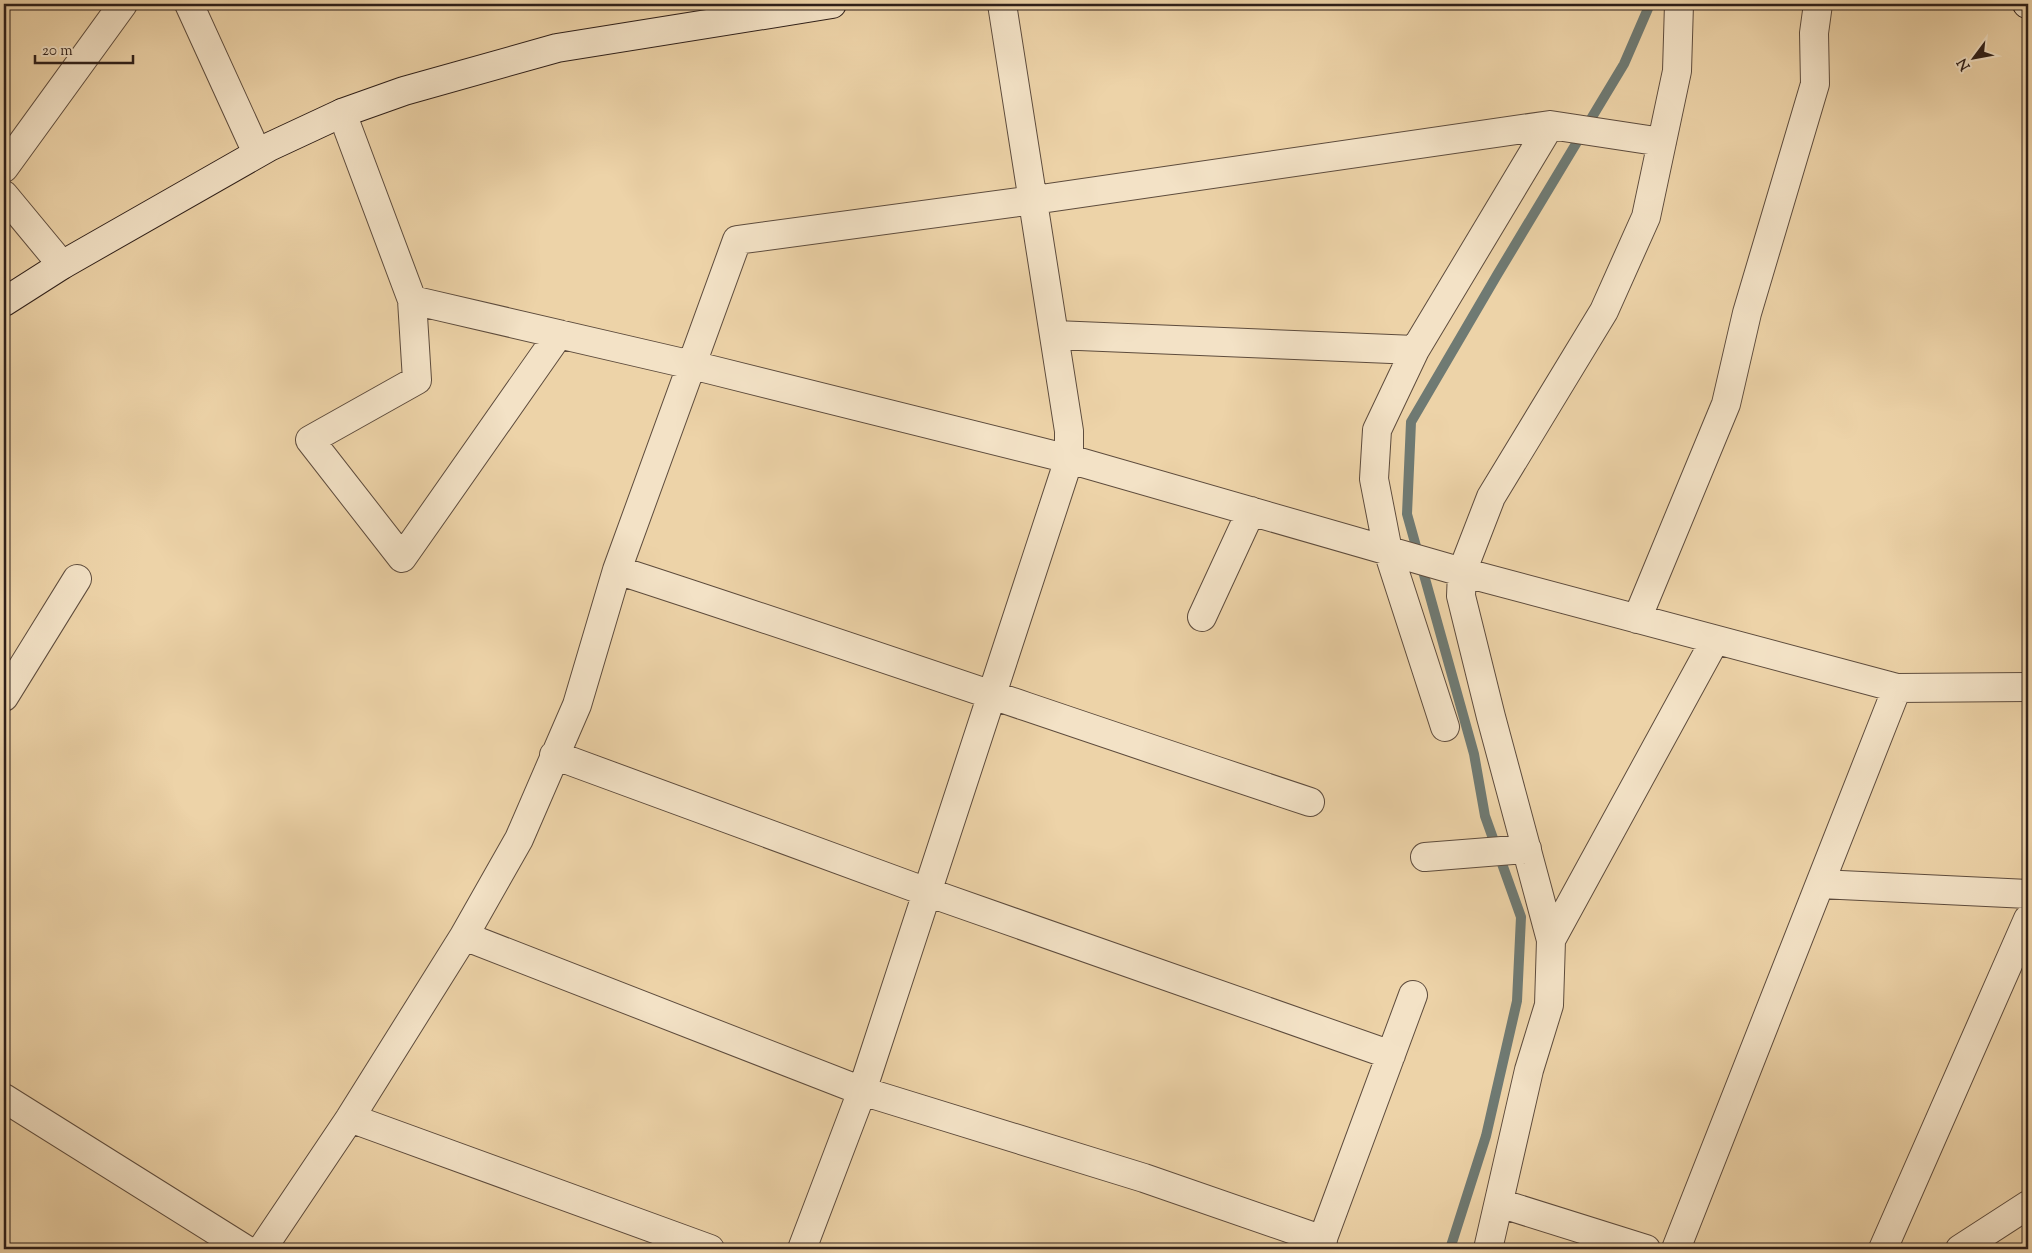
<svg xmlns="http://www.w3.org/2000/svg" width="2032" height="1253" font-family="'Sorts Mill Goudy',serif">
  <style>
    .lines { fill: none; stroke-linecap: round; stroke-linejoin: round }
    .stream { stroke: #6f7a73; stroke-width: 10 }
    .street-casing { stroke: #5e4c3d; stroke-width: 30 }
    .secondary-casing { stroke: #2e1f19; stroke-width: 30 }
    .street { stroke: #f3e2c6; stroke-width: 28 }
    .secondary { stroke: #f3e2c6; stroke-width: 28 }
  </style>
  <rect width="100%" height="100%" fill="#edd3a8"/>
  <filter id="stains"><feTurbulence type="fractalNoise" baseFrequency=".004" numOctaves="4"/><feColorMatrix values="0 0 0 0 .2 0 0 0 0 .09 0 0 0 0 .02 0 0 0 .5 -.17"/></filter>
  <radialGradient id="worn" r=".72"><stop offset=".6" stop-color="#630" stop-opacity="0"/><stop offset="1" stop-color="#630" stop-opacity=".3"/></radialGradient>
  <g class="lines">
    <!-- stream -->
    <path class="stream" d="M 1450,1249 L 1486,1136 L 1517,1001 L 1521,917 L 1485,816 L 1474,754 L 1407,514 L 1411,422 L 1497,275 L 1624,64 L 1650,4"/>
    <defs>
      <path id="street" d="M 189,4 L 257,153
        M 342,113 L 412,300 L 692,365 L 1069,459 L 1462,572 L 1897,688 L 2028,687
        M 1550,125 L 1662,142
        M 4,168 L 123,4
        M 4,195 L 62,265
        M 412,300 L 417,380 L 310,440 L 402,558 L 559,334
        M 1415,350 L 1377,430 L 1374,479 L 1388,551 L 1445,727
        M 617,570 C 848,645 1078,725 1310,802
        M 1202,617 L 1251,511
        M 1637,619 L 1726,404 L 1747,313 L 1815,84 L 1814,33 L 1818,4
        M 4,697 L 77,579
        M 554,755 L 927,892 L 1391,1055
        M 1425,857 L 1527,849
        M 1820,884 L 2028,894
        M 464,936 L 862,1091 L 1144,1178 L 1323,1240
        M 1551,940 L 1715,640
        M 4,1098 L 245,1249
        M 350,1118 L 710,1249
        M 1499,1203 L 1646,1249
        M 262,1249 L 350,1118 L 464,936 L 519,839 L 577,705 L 617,570 L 737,240 L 1034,200 L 1550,125 L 1415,350 L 1055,335
        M 802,1249 L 862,1091 L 1069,459 L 1069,431 L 1002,4
        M 1319,1249 L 1413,995
        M 1488,1249 L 1529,1070 L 1549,1005 L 1551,940 L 1491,717 L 1461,596 L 1462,572 L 1491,497 L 1604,311 L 1646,217 L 1677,71 L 1679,4
        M 1676,1249 L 1897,688
        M 1883,1249 L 2028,919
        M 1960,1249 L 2028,1205"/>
      <path id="secondary" d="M 2027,4 L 2028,4
        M 4,302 L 62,265 L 269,147 L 342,113 L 404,91 L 557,48 L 832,4"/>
    </defs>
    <!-- street casing -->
    <use href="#street" class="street-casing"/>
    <!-- secondary casing -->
    <use href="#secondary" class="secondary-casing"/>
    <!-- street -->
    <use href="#street" class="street"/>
    <!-- secondary -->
    <use href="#secondary" class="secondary"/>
  </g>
  <!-- margin -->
  <rect width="2032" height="1253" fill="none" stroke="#edd3a8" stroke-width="20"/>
  <rect x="5" y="5" width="2022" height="1243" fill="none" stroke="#2e1f19" stroke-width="2.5"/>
  <rect x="10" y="10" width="2012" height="1233" fill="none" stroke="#2e1f19"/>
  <!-- north arrow -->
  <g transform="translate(1974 58) rotate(238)" stroke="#f3e2c6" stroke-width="4" paint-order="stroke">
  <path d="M0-4L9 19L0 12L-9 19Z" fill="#2e1f19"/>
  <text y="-8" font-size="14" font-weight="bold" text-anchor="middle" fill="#2e1f19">N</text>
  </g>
  <!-- scale -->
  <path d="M35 55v8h98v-8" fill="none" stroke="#2e1f19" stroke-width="2.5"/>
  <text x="42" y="55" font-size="15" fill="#2e1f19" stroke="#f3e2c6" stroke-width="4" paint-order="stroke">20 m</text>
  <rect width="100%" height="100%" filter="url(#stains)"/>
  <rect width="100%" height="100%" fill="url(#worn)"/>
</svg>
